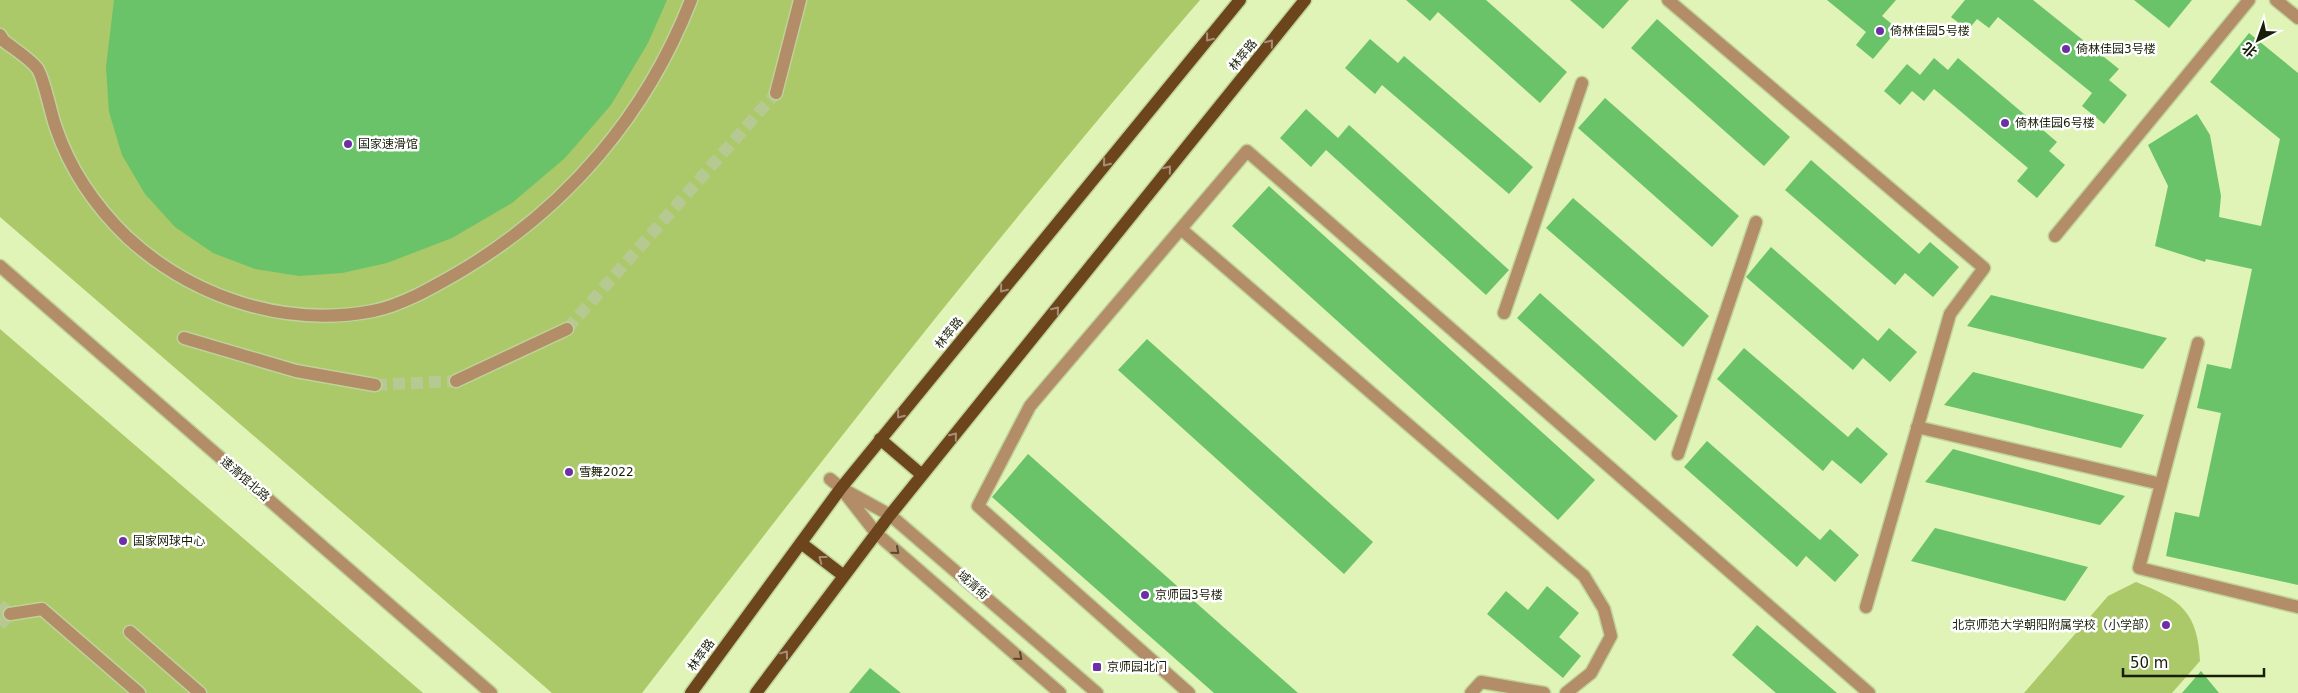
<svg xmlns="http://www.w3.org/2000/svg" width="2298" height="693" font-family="'DejaVu Sans','Noto Sans SC',sans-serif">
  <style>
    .green { fill: #abc968 }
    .building { fill: #6ac368 }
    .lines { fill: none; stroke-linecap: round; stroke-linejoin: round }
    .minor-tunnel { stroke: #b7c993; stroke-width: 12; stroke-dasharray: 12 6; stroke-linecap: butt }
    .minor-casing { stroke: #bfd29a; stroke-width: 15 }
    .major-casing { stroke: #bfd29a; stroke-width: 15 }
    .minor { stroke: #b38c68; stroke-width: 12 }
    .major { stroke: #6d451c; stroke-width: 12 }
    .oneway { stroke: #a78f77 }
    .oneway2 { stroke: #564b2e }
    .poi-dot { fill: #6c2fa5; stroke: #fff; stroke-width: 2 }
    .labels { text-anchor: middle; stroke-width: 5; stroke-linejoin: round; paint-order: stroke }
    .poi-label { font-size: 12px; fill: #181f07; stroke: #fff; text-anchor: start }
    .street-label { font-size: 12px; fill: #181f07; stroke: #fff }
  </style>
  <rect width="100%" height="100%" fill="#dff4b6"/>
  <!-- green -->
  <path class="green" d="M 0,0 L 1200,0 C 1006,224 823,458 642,693 L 552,693 L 0,217 Z
    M 0,329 L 423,693 L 0,693 Z
    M 2136,582 C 2180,599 2198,612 2200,661 L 2172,693 L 2024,693 L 2108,596 Z"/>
  <!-- building -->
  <path class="building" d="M 114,0 L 667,0 L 648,43 L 611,105 L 565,158 L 512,203 L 452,238 L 387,263 L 342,273 L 299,276 L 255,269 L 213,253 L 175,227 L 145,194 L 122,155 L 109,112 L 106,67 Z
    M 1406,0 L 1486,0 L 1567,72 L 1540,103 L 1438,12 L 1430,21 Z
    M 1570,0 L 1629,0 L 1603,29 Z
    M 1827,0 L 1896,0 L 1882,16 L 1898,29 L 1873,59 L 1856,45 L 1866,32 Z
    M 1965,0 L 2033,0 L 2119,69 L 2109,80 L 2127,95 L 2104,124 L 2082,106 L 2092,93 L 1998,17 L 1989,28 L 1977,19 L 1968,30 L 1951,17 Z
    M 2134,0 L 2192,0 L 2169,28 Z
    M 1657,19 L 1790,137 L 1764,166 L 1631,48 Z
    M 2249,33 L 2298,73 L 2298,585 L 2166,556 L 2175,512 L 2199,517 L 2221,413 L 2197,408 L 2207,364 L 2231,369 L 2252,269 L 2206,259 L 2205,262 L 2155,246 L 2168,186 L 2148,145 L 2197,114 L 2210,135 L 2221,196 L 2219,217 L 2261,226 L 2280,139 L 2210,82 Z
    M 1370,39 L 1398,63 L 1404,56 L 1533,167 L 1509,194 L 1382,85 L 1375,94 L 1345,68 Z
    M 1934,58 L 1948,70 L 1958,58 L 2057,142 L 2049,151 L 2065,165 L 2037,198 L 2017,181 L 2028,168 L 1934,89 L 1924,101 L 1912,91 L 1900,105 L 1884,91 L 1907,64 L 1920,75 Z
    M 1605,98 L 1739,216 L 1712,247 L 1578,128 Z
    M 1306,109 L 1338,138 L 1349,125 L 1509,270 L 1486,295 L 1326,150 L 1311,167 L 1280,138 Z
    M 1811,160 L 1919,254 L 1930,242 L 1959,267 L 1933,297 L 1905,273 L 1895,285 L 1785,190 Z
    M 1269,186 L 1595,480 L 1558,520 L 1232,226 Z
    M 1573,198 L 1709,316 L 1683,347 L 1546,228 Z
    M 1771,247 L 1878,341 L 1889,328 L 1917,352 L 1890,382 L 1863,358 L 1853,370 L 1746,277 Z
    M 1540,293 L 1678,416 L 1655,441 L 1517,318 Z
    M 1991,295 L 2167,338 L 2143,369 L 1967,326 Z
    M 1147,339 L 1373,542 L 1344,574 L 1118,370 Z
    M 1744,348 L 1848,437 L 1857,427 L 1888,454 L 1861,484 L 1832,460 L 1823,471 L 1717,379 Z
    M 1973,372 L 2144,415 L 2121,448 L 1944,405 Z
    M 1707,441 L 1820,540 L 1830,529 L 1859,555 L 1835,582 L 1806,556 L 1797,567 L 1684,467 Z
    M 1953,449 L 2125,496 L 2100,525 L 1925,482 Z
    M 1028,454 L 1298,693 L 1214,693 L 992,497 Z
    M 1935,528 L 2088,567 L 2065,601 L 1911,561 Z
    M 1547,586 L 1579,613 L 1559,637 L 1581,656 L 1563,678 L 1487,614 L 1506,591 L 1528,610 Z
    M 1757,625 L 1837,693 L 1776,693 L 1732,655 Z
    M 870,668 L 901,693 L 849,693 Z
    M 2201,671 L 2219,693 L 2182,693 Z"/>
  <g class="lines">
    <!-- minor-tunnel -->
    <path class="minor-tunnel" d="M 567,329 L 776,93
      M 375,385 L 456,381
      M 0,605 L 10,614 L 0,625"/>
    <defs>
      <path id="minor" d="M 1668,0 L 1984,268 L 1950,314 L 1866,607
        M 2276,0 L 2298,18
        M 0,35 L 4,41 C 14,49 29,58 37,68 C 44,77 51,115 56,128 C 70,169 96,207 127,237 C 192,297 284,328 373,311 C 403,305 435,286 461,271 C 567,208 646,115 691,0
        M 776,93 L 800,0
        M 1181,229 L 1584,576 L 1604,609 L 1611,636 L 1591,673 L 1566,693
        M 2055,236 L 2249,0
        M 0,266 L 491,693
        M 1504,313 L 1582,83
        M 184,338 L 296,371 L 375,385
        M 2198,343 L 2139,568 L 2298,607
        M 456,381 L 567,329
        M 1917,427 L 2161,484
        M 1678,454 L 1756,222
        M 830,479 L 841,488 L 890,515 L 1097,693
        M 844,492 L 876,533 L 1060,693
        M 10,614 L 42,609 L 139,693
        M 130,632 L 200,693
        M 1189,693 L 978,506 L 1030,406 L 1247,151 L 1869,693
        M 1471,693 L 1481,682 L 1544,693"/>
      <path id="major" d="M 880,439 L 922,475
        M 801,543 L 844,576
        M 691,693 L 841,488 L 1240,0
        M 756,693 L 890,515 L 1305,0"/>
    </defs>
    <!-- minor casing -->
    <use href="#minor" class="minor-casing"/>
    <!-- major casing -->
    <use href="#major" class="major-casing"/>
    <!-- minor -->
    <use href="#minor" class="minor"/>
    <!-- major -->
    <use href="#major" class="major"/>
  </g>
  <!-- one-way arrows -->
  <defs><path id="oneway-chevron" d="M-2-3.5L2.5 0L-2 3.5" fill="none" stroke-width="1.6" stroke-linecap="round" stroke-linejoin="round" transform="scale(1.25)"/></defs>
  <g class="oneway">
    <use href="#oneway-chevron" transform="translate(1209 38) rotate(129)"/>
    <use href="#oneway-chevron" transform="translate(1270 43) rotate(-51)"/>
    <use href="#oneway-chevron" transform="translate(1106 163) rotate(129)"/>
    <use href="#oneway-chevron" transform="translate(1168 169) rotate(-51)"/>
    <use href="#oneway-chevron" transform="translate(1003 289) rotate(129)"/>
    <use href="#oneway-chevron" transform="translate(1056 310) rotate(-51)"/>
    <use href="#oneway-chevron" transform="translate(900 415) rotate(129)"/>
    <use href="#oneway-chevron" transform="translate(954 436) rotate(-51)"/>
    <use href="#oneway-chevron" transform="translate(822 559) rotate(-143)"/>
    <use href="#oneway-chevron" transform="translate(785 654) rotate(-53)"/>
  </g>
  <g class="oneway2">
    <use href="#oneway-chevron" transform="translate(896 551) rotate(41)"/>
    <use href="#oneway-chevron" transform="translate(1019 657) rotate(41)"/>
  </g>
  <!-- markers -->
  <g class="poi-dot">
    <circle cx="1880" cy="31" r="5"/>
    <circle cx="2066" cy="49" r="5"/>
    <circle cx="2005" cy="123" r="5"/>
    <circle cx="348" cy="144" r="5"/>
    <circle cx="569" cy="472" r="5"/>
    <circle cx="123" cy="541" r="5"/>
    <circle cx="1145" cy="595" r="5"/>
    <circle cx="2166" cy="625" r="5"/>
    <rect x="1092" y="662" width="10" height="10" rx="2.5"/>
  </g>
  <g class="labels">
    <!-- poi labels -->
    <g class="poi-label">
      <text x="1890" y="35">倚林佳园5号楼</text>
      <text x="2076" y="53">倚林佳园3号楼</text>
      <text x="2015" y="127">倚林佳园6号楼</text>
      <text x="358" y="148">国家速滑馆</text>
      <text x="579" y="476">雪舞2022</text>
      <text x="133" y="545">国家网球中心</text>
      <text x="1155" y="599">京师园3号楼</text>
      <text x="2156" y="629" text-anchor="end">北京师范大学朝阳附属学校（小学部）</text>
      <text x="1107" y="671">京师园北门</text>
    </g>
    <!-- street labels -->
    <g class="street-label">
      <text transform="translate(1243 55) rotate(-51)" y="4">林萃路</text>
      <text transform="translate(949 333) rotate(-51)" y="4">林萃路</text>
      <text transform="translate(245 479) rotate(41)" y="4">速滑馆北路</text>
      <text transform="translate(973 585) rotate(41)" y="4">域清街</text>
      <text transform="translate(701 655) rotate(-54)" y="4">林萃路</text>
    </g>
  </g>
  <!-- north arrow -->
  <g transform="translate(2258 40) rotate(221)" stroke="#ffffff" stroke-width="4" paint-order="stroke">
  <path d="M0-4L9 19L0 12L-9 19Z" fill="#181f07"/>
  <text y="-8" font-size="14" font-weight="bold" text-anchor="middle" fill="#181f07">北</text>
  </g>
  <!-- scale -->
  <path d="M2123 668v8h141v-8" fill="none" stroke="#181f07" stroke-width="2.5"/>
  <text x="2130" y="668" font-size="15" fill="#181f07" stroke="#ffffff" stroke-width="4" paint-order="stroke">50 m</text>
</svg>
